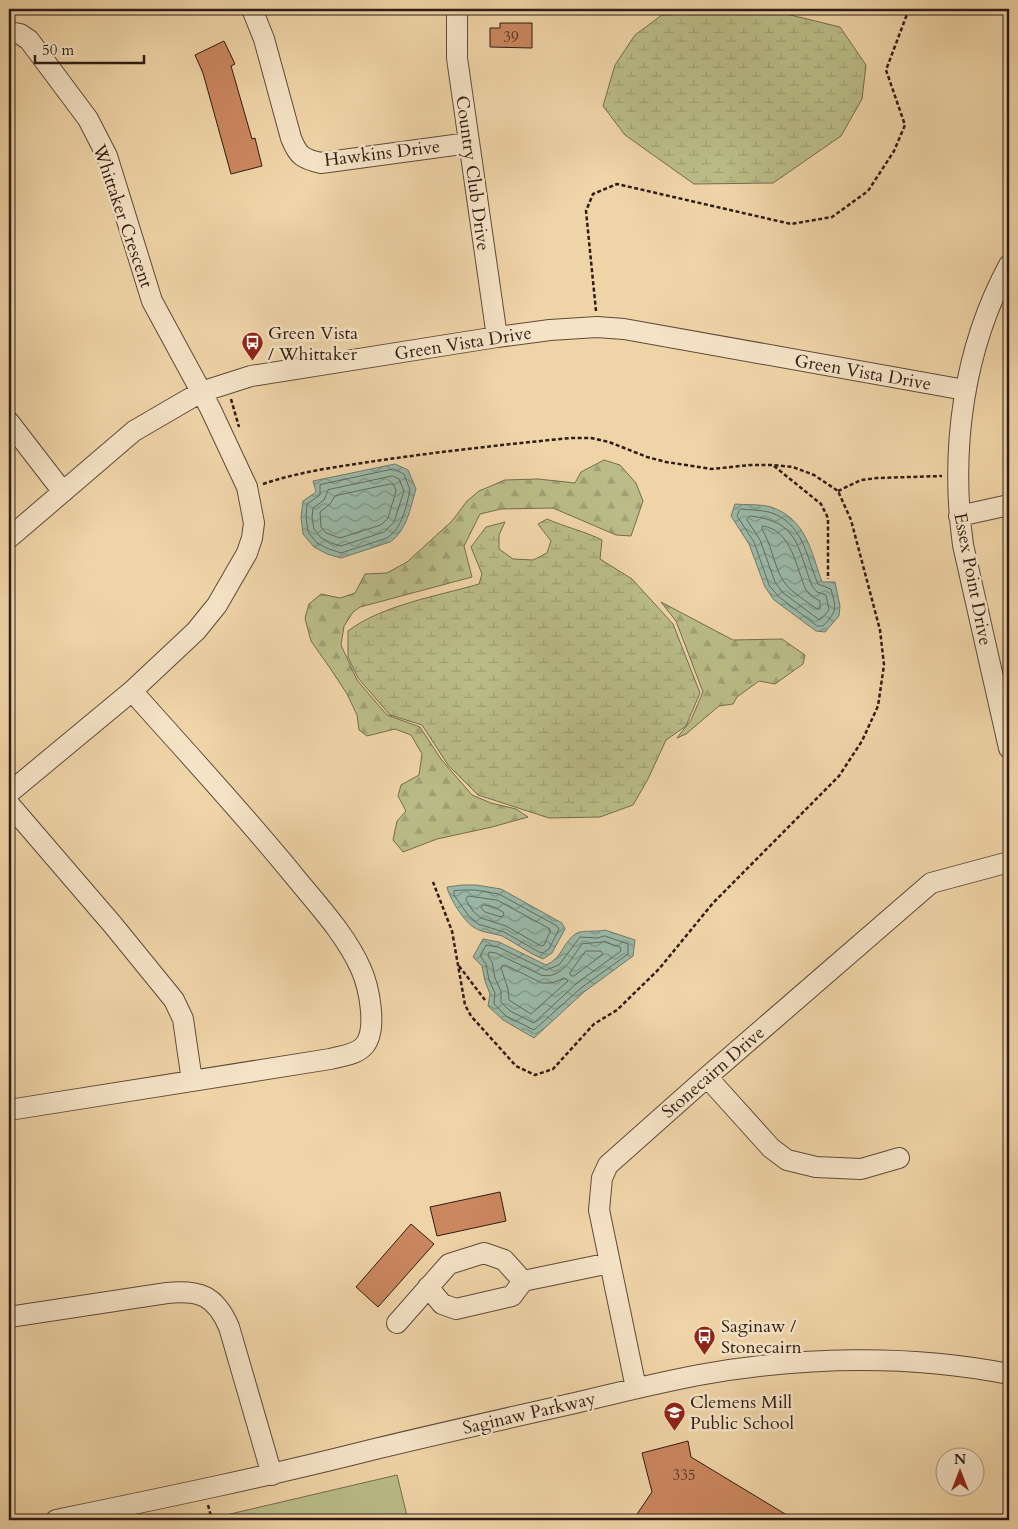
<svg xmlns="http://www.w3.org/2000/svg" width="1018" height="1529" font-family="Cardo,serif">
  <style>
    .forest { fill: url(#forest-firs); stroke: #746c4e }
    .wetland { fill: url(#wetland-marsh); stroke: #746c4e }
    .park { fill: #babc87; stroke: #746c4e }
    .water { fill: url(#water-waves); stroke: #6f7a6c }
    .lines { fill: none; stroke-linecap: round; stroke-linejoin: round }
    .shore { stroke: #646a5e; stroke-width: 1 }
    .building { fill: #cb875f; stroke: #2f1c14 }
    .minor-casing { stroke: #5f4a39; stroke-width: 22 }
    .path { stroke: #2f1c14; stroke-width: 2.5; stroke-dasharray: 4 2.5; stroke-linecap: butt }
    .minor { stroke: #f5e3c6; stroke-width: 20 }
    .labels { text-anchor: middle; stroke-width: 5; stroke-linejoin: round; paint-order: stroke }
    .number-label { font-size: 15px; fill: #563727 }
    .street-label { font-size: 18px; fill: #2f1c14; stroke: #f5e3c6 }
    .poi-label { font-size: 18px; fill: #2f1c14; stroke: #f5e3c6; text-anchor: start }
  </style>
  <defs>
    <pattern id="forest-firs" width="22" height="20" patternUnits="userSpaceOnUse" patternTransform="scale(1.25)"><rect width="22" height="20" fill="#babc87"/><path d="M5 1l3.5 6h-7zM16 11l3.5 6h-7z" fill="#a0a174"/></pattern>
    <pattern id="wetland-marsh" width="20" height="14" patternUnits="userSpaceOnUse" patternTransform="scale(1.25)"><rect width="20" height="14" fill="#babc87"/><path d="M1 5h8M5 5V1M11 12h8M15 12V8" fill="none" stroke="#a0a174"/></pattern>
    <pattern id="water-waves" width="16" height="10" patternUnits="userSpaceOnUse" patternTransform="scale(1.25)"><rect width="16" height="10" fill="#9ab8a7"/><path d="M0 5q4-4 8 0t8 0" fill="none" stroke="#7e9587"/></pattern>
  </defs>
  <rect width="100%" height="100%" fill="#efd4a7"/>
  <filter id="stains"><feTurbulence type="fractalNoise" baseFrequency=".004" numOctaves="4"/><feColorMatrix values="0 0 0 0 .2 0 0 0 0 .09 0 0 0 0 .02 0 0 0 .5 -.17"/></filter>
  <radialGradient id="worn" r=".72"><stop offset=".6" stop-color="#630" stop-opacity="0"/><stop offset="1" stop-color="#630" stop-opacity=".3"/></radialGradient>
  <!-- forest -->
  <path class="forest" d="M 604,460 L 620,465 L 636,483 L 643,501 L 631,536 L 616,535 L 553,508 L 501,509 L 480,514 L 464,546 L 472,577 L 360,607 L 353,612 L 344,626 L 341,645 L 357,680 L 387,715 L 420,727 L 441,759 L 472,795 L 491,803 L 516,809 L 528,817 L 492,827 L 437,839 L 403,852 L 393,840 L 397,821 L 406,811 L 398,796 L 401,785 L 419,775 L 422,754 L 411,735 L 395,729 L 367,736 L 359,730 L 357,715 L 347,694 L 330,668 L 311,641 L 305,618 L 309,604 L 321,594 L 340,598 L 355,593 L 365,574 L 387,573 L 407,562 L 452,521 L 467,501 L 479,491 L 505,480 L 538,479 L 575,483 L 581,472 Z
    M 661,602 L 733,640 L 782,639 L 805,655 L 803,664 L 775,684 L 759,681 L 737,697 L 733,704 L 719,706 L 686,734 L 677,738 L 691,720 L 703,692 L 676,621 Z"/>
  <!-- wetland -->
  <path class="wetland" d="M 774,11 L 840,27 L 866,65 L 862,99 L 841,136 L 773,183 L 694,184 L 625,135 L 603,106 L 615,65 L 635,35 L 662,15 Z
    M 547,519 C 565,527 584,531 602,540 L 600,559 L 632,579 L 673,624 L 700,693 L 686,726 L 666,740 L 648,779 L 633,805 L 600,817 L 549,818 L 478,795 L 448,765 L 422,725 L 390,715 L 358,678 L 348,657 L 348,631 C 382,605 438,596 479,584 L 482,574 L 471,547 L 486,527 L 505,522 L 499,535 L 499,549 L 513,559 L 533,560 L 547,553 L 551,541 L 538,524 Z"/>
  <!-- park -->
  <path class="park" d="M 397,1475 L 408,1520 L 204,1520 L 213,1518 Z"/>
  <!-- water -->
  <path class="water" d="M 395,464 L 408,470 L 416,489 C 410,509 407,530 390,542 L 341,558 L 327,554 L 314,547 L 303,534 L 301,517 L 303,501 L 316,492 L 313,481 Z
    M 735,504 C 746,505 760,504 771,507 C 806,519 811,551 822,582 L 835,582 L 840,606 L 839,616 L 825,632 L 816,631 L 774,600 L 765,587 L 749,544 L 731,516 Z
    M 462,885 L 476,885 L 501,889 L 562,923 L 565,929 L 552,953 L 543,959 C 528,953 516,943 502,936 C 493,933 483,933 475,928 C 465,923 449,898 447,887 Z
    M 605,930 L 635,940 L 633,956 L 584,992 L 534,1038 L 503,1020 L 488,1006 L 490,994 L 485,981 L 482,966 L 473,957 L 483,939 L 499,942 L 546,965 C 563,958 563,941 577,933 C 583,930 597,932 605,930 Z"/>
  <g class="lines">
    <!-- shore -->
    <path class="shore" d="M 394,469 L 404,474 L 410,490 C 406,507 403,527 387,538 L 341,553 L 329,549 L 317,543 L 308,532 L 306,517 L 307,504 L 320,495 L 320,485 Z
      M 393,476 L 399,479 L 404,491 L 394,522 L 384,532 L 341,546 L 331,543 L 321,538 L 314,529 L 312,517 L 313,508 L 324,500 L 328,490 Z
      M 391,484 L 394,485 L 396,491 L 388,518 L 381,525 L 340,538 L 326,533 L 321,527 L 320,512 L 330,504 L 335,496 Z
      M 741,509 C 750,510 760,510 769,512 C 803,522 806,556 818,584 L 831,589 C 836,609 838,610 823,626 L 817,626 L 778,596 L 769,585 L 754,542 L 737,516 L 739,511 Z
      M 750,516 C 799,521 797,547 812,586 L 817,592 L 826,595 L 829,610 L 821,619 L 818,619 L 782,592 L 775,582 L 760,540 L 747,520 Z
      M 763,526 C 792,530 796,568 806,590 L 811,596 L 820,601 L 820,609 L 817,609 C 805,600 788,591 781,577 C 773,561 771,544 762,529 Z
      M 462,890 L 475,890 L 499,894 L 557,926 L 559,929 L 549,949 L 543,953 L 539,952 L 504,932 L 478,924 L 468,915 L 454,895 L 454,891 Z
      M 468,896 L 497,900 L 550,929 L 550,932 L 544,945 L 541,946 L 506,926 L 481,918 L 473,911 L 466,900 Z
      M 484,905 L 494,907 L 503,912 L 504,915 L 501,917 L 485,912 L 481,908 Z
      M 605,936 L 628,944 L 628,954 L 581,988 L 534,1030 L 506,1016 L 494,1004 L 495,993 L 489,980 L 486,964 L 480,956 L 486,945 L 498,947 L 546,970 L 559,965 L 580,937 L 597,938 Z
      M 605,942 L 620,947 L 621,951 L 577,983 L 534,1023 L 510,1011 L 501,1002 L 501,991 L 495,978 L 492,962 L 488,956 L 489,952 L 496,953 L 541,975 C 562,980 572,957 582,944 Z
      M 586,951 L 601,951 L 603,954 L 574,976 L 571,976 L 570,973 Z
      M 505,965 L 542,983 L 551,983 L 565,978 L 568,981 L 531,1014 L 509,1000 L 508,989 L 501,968 L 502,966 Z"/>
  </g>
  <!-- building -->
  <path class="building" d="M 500,23 L 532,23 L 532,48 L 490,47 L 490,28 L 500,28 Z
    M 224,41 L 235,64 L 231,66 L 252,139 L 255,138 L 262,166 L 231,174 L 203,73 L 195,55 Z
    M 500,1192 L 506,1221 L 437,1236 L 430,1207 Z
    M 411,1224 L 434,1244 L 378,1307 L 356,1287 Z
    M 688,1441 L 691,1457 L 795,1520 L 633,1520 L 652,1492 L 642,1453 Z"/>
  <g class="lines">
    <defs>
      <path id="minor" d="M 252,9 L 264,39 L 291,138 C 298,156 303,159 321,163 L 469,143
        M 457,9 L 457,58 L 497,337
        M 9,32 L 20,34 L 29,40 L 88,119 L 107,156 L 152,301 L 210,408 L 247,487 L 254,523 L 252,538 L 247,553 L 217,605 L 196,631 L 132,691 L 9,793
        M 1009,265 C 963,350 950,450 963,545 L 1009,748
        M 9,422 L 63,492
        M 959,516 L 1009,505
        M 9,538 L 134,431 L 201,392 L 251,376 L 497,337 L 550,330 L 597,327 L 624,329 L 965,390
        M 9,804 L 113,925 L 174,1000 L 183,1019 L 192,1081
        M 707,1077 L 771,1148 L 787,1160 L 816,1167 L 861,1169 L 899,1158
        M 9,1110 L 330,1059 C 341,1056 356,1055 364,1046 C 378,1030 369,987 361,969 C 346,935 318,905 295,877 C 243,813 187,753 132,691
        M 428,1287 L 442,1304 L 456,1309 L 512,1296 L 523,1281
        M 9,1317 L 167,1293 C 200,1290 215,1295 229,1327 L 272,1475
        M 397,1323 L 449,1264 L 484,1253 L 504,1260 L 523,1281 L 610,1263
        M 636,1388 L 599,1210 L 602,1178 L 608,1165 L 707,1077 L 931,883 L 1009,862
        M 56,1520 C 163,1498 269,1476 375,1449 C 441,1433 508,1418 575,1403 C 616,1393 657,1383 699,1375 C 800,1357 908,1354 1009,1374"/>
    </defs>
    <!-- minor casing -->
    <use href="#minor" class="minor-casing"/>
    <!-- path -->
    <path class="path" d="M 596,311 L 586,211 L 593,194 L 617,184 L 791,224 L 832,217 L 868,191 L 894,151 L 905,125 L 886,70 L 909,9
      M 231,399 L 239,427
      M 774,466 L 821,504 L 828,518 L 828,579
      M 263,484 C 301,471 343,466 382,460 C 445,451 508,444 571,438 L 591,438 L 609,442 L 647,457 L 666,462 L 712,469 L 750,465 L 773,465 L 793,467 L 814,475 L 838,491 L 851,520 L 880,630 L 884,665 L 878,706 L 862,741 L 839,776 L 713,903 L 659,969 L 617,1010 L 594,1024 L 553,1069 L 535,1075 L 516,1066 L 471,1016 L 465,1005 L 452,931 L 433,882
      M 838,491 L 861,480 L 877,478 L 942,476
      M 459,966 L 485,1000
      M 208,1505 L 212,1520"/>
    <!-- minor -->
    <use href="#minor" class="minor"/>
  </g>
  <!-- icons -->
  <defs>
    <symbol id="bus-pin" viewBox="-11 -11 22 30"><path d="M0 17L-7.5 6A9.5 9.5 0 1 1 7.5 6Z" fill="#8f2418" stroke="#f5e3c6"/><path d="M-5-6H5V4H4V6H2V4H-2V6H-4V4H-5ZM-3.5-4V0h7V-4ZM-3.5 1.2v1.5H-2V1.2ZM2 1.2v1.5H3.5V1.2Z" fill="#fff"/></symbol>
    <symbol id="school-pin" viewBox="-11 -11 22 30"><path d="M0 17L-7.5 6A9.5 9.5 0 1 1 7.5 6Z" fill="#8f2418" stroke="#f5e3c6"/><path d="M0-5L7-2L0 1L-7-2ZM-4 1L0 2.5L4 1V4Q0 6-4 4Z" fill="#fff"/></symbol>
  </defs>
  <g fill-rule="evenodd">
    <use href="#bus-pin" x="240" y="330" width="25" height="34"/>
    <use href="#bus-pin" x="692" y="1324" width="25" height="34"/>
    <use href="#school-pin" x="662" y="1400" width="25" height="34"/>
  </g>
  <g class="labels">
    <!-- number labels -->
    <g class="number-label">
      <text x="511" y="42">39</text>
      <text x="684" y="1480">335</text>
    </g>
    <!-- street labels -->
    <g class="street-label">
      <text transform="translate(382 153) rotate(-7)" y="6">Hawkins Drive</text>
      <text transform="translate(473 173) rotate(82)" y="6">Country Club Drive</text>
      <text transform="translate(123 216) rotate(71)" y="6">Whittaker Crescent</text>
      <text transform="translate(463 343) rotate(-9)" y="6">Green Vista Drive</text>
      <text transform="translate(863 372) rotate(10)" y="6">Green Vista Drive</text>
      <text transform="translate(973 579) rotate(79)" y="6">Essex Point Drive</text>
      <text transform="translate(713 1072) rotate(-41)" y="6">Stonecairn Drive</text>
      <text transform="translate(529 1413) rotate(-13)" y="6">Saginaw Parkway</text>
    </g>
    <!-- poi labels -->
    <g class="poi-label">
      <text x="268" y="339">Green Vista<tspan x="268" dy="21">/ Whittaker</tspan></text>
      <text x="721" y="1332">Saginaw /<tspan x="721" dy="21">Stonecairn</tspan></text>
      <text x="690" y="1408">Clemens Mill<tspan x="690" dy="21">Public School</tspan></text>
    </g>
  </g>
  <!-- margin -->
  <rect width="1018" height="1529" fill="none" stroke="#efd4a7" stroke-width="30"/>
  <rect x="10" y="10" width="998" height="1509" fill="none" stroke="#2f1c14" stroke-width="2.5"/>
  <rect x="15" y="15" width="988" height="1499" fill="none" stroke="#2f1c14"/>
  <!-- north arrow -->
  <g transform="translate(960 1472)"><circle r="24" fill="#f5e3c6" stroke="#a6937f"/>
  <path d="M0-4L9 19L0 12L-9 19Z" fill="#8f2418"/>
  <text y="-8" font-size="14" font-weight="bold" text-anchor="middle" fill="#2f1c14">N</text>
  </g>
  <!-- scale -->
  <path d="M35 55v8h109v-8" fill="none" stroke="#2f1c14" stroke-width="2.5"/>
  <text x="42" y="55" font-size="15" fill="#2f1c14" stroke="#f5e3c6" stroke-width="4" paint-order="stroke">50 m</text>
  <rect width="100%" height="100%" filter="url(#stains)"/>
  <rect width="100%" height="100%" fill="url(#worn)"/>
</svg>
